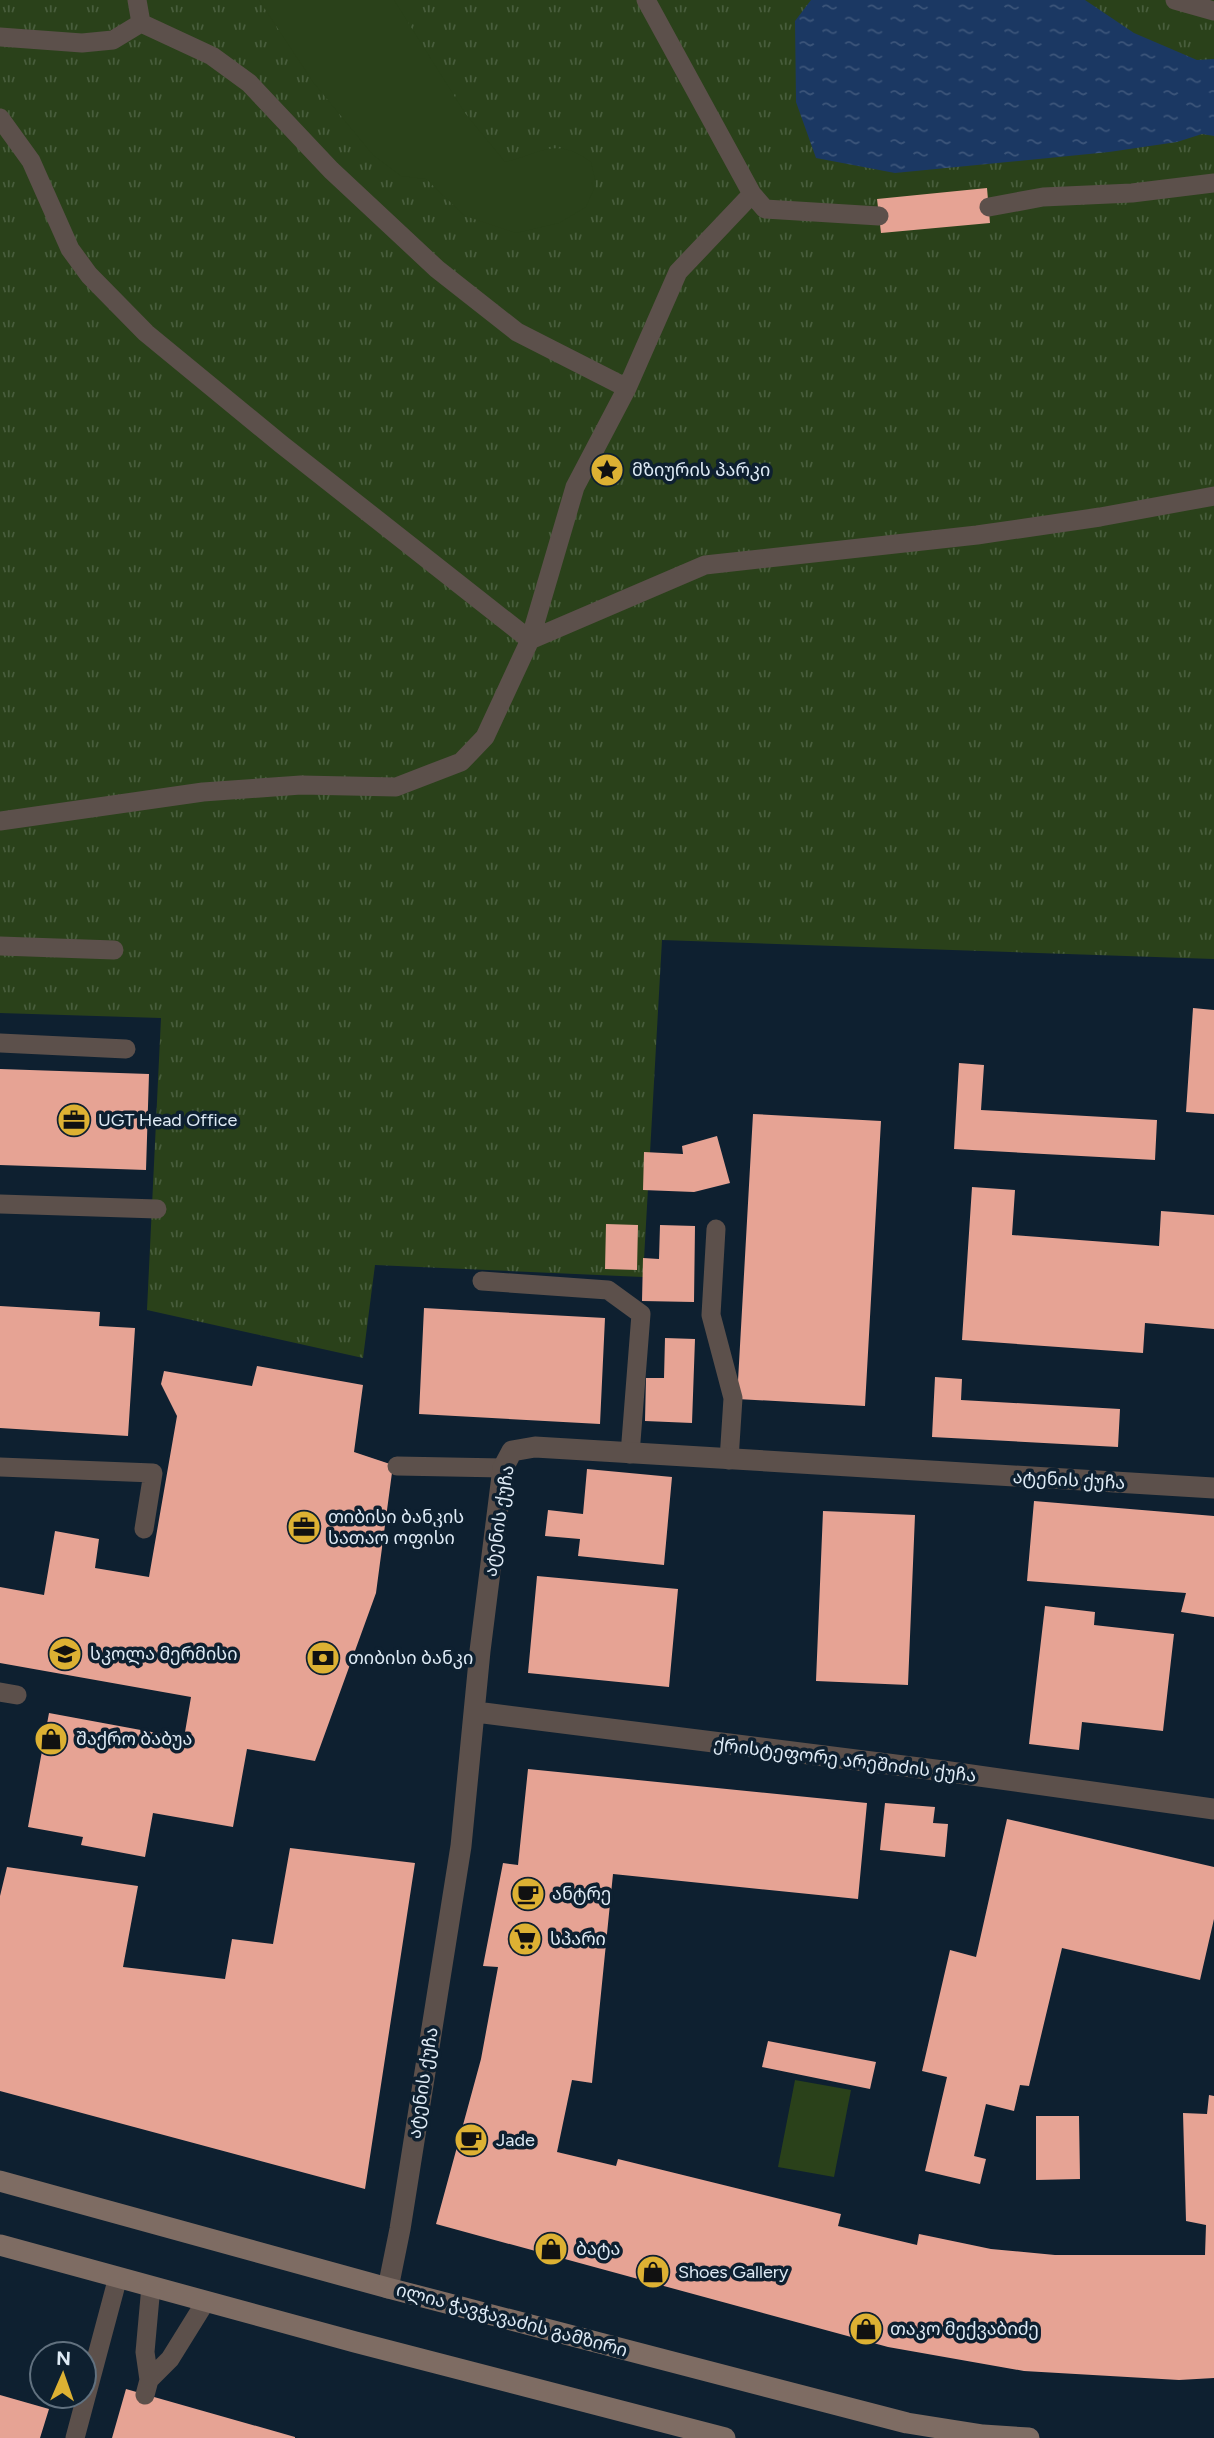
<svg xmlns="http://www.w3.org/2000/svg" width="1214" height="2438" font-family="Figtree,'Noto Sans Georgian',sans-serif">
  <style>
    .grass { fill: url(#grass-tufts) }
    .pitch { fill: #2a411a }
    .water { fill: url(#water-ripples) }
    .building { fill: #e6a394 }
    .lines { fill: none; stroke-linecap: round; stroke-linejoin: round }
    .lane { stroke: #5c504b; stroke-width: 19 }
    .street { stroke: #5c504b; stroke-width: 21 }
    .secondary { stroke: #7e6c63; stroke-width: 21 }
    .labels { text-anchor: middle; stroke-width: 7; stroke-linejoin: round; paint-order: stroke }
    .poi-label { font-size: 18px; fill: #deeaf5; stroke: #0e2030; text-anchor: start }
    .street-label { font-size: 18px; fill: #deeaf5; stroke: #0e2030 }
  </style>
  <defs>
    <pattern id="grass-tufts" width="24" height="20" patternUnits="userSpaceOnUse" patternTransform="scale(1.75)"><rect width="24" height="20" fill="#2a411a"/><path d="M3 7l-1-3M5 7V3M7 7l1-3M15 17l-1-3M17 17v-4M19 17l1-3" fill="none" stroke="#485d3c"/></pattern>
    <pattern id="water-ripples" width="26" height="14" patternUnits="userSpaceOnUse" patternTransform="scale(1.75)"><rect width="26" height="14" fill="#1b3863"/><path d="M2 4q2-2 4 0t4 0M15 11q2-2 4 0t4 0" fill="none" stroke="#3c557a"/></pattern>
  </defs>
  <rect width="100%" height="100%" fill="#0e2030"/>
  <!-- grass -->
  <path class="grass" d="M 0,0 L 1214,0 L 1214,959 L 662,940 L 643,1277 L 375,1265 L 363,1358 L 147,1310 L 161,1018 L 0,1013 Z"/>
  <!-- pitch -->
  <path class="pitch" d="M 259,0 L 394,0 L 465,113 L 505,162 C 542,153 556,136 591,162 L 596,184 L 586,207 L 559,223 L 516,233 L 465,216 L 426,179 L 401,176 L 373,155 L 313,82 Z
    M 795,2080 L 851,2090 L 834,2177 L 778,2167 Z"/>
  <!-- water -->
  <path class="water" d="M 811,0 L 1085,0 L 1134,33 L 1197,60 L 1214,59 L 1214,136 L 1202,134 L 1177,142 L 1109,152 L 895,173 L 816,158 L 796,102 L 795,21 Z"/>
  <!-- building -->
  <path class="building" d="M 987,188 L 990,223 L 881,233 L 877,199 Z
    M 1193,1008 L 1214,1010 L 1214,1114 L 1186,1112 Z
    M 959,1063 L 984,1065 L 981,1110 L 1157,1120 L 1155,1160 L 954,1149 Z
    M 0,1069 L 149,1074 L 146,1170 L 0,1165 Z
    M 753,1114 L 881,1121 L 865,1406 L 737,1399 Z
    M 717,1136 L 730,1183 L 694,1192 L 643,1190 L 644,1152 L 683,1154 L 682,1146 Z
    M 972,1187 L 1015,1190 L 1012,1235 L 1159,1246 L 1161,1211 L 1214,1215 L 1214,1329 L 1145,1323 L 1143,1353 L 962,1340 Z
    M 606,1224 L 638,1225 L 637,1270 L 605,1269 Z
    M 660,1225 L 695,1226 L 694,1302 L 642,1301 L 643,1258 L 659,1259 Z
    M 0,1306 L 100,1312 L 99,1326 L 135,1328 L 128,1436 L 0,1428 Z
    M 424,1308 L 605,1318 L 600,1424 L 419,1414 Z
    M 665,1338 L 695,1339 L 692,1423 L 645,1421 L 646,1378 L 664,1378 Z
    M 257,1366 L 363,1385 L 354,1452 L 393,1465 L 376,1593 L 315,1761 L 247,1749 L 233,1827 L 153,1813 L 145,1857 L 81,1845 L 83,1837 L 28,1827 L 49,1713 L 184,1738 L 191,1697 L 0,1663 L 0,1587 L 44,1595 L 55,1531 L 99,1539 L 95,1568 L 149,1577 L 177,1416 L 161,1384 L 164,1371 L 252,1386 Z
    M 935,1377 L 962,1379 L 961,1400 L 1120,1409 L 1118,1447 L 932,1437 Z
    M 587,1469 L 672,1477 L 664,1565 L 578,1556 L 580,1539 L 545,1536 L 548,1510 L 583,1514 Z
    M 1034,1501 L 1214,1516 L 1214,1617 L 1181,1612 L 1186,1593 L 1027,1581 Z
    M 823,1511 L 915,1515 L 908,1685 L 816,1681 Z
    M 537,1576 L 678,1589 L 669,1687 L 528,1673 Z
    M 1045,1606 L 1095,1612 L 1094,1625 L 1174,1634 L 1163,1731 L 1082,1722 L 1079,1750 L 1029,1744 Z
    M 528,1769 L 867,1803 L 858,1899 L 613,1874 L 592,2083 L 572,2080 L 557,2152 L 616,2166 L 618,2159 L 841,2214 L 838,2226 L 917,2245 L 919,2234 L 991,2249 L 1055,2255 L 1205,2255 L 1206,2225 L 1186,2221 L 1183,2113 L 1207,2114 L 1209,2095 L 1214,2096 L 1214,2378 L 1179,2380 L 1024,2371 L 888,2347 L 436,2224 L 481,2059 L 498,1967 L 483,1966 L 503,1863 L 518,1865 Z
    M 885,1803 L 935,1807 L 933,1823 L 948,1824 L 945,1857 L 880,1850 Z
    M 1007,1819 L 1214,1867 L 1214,1919 L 1200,1980 L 1062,1948 L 1029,2086 L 1020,2085 L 1014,2111 L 986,2104 L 974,2156 L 986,2159 L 980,2184 L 925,2171 L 947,2077 L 922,2071 L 950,1950 L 976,1957 Z
    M 290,1848 L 415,1863 L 365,2189 L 0,2091 L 0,1896 L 7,1867 L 138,1886 L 123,1967 L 225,1979 L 232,1939 L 273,1944 Z
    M 768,2041 L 876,2062 L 870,2089 L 762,2067 Z
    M 1036,2116 L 1079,2116 L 1080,2179 L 1036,2180 Z
    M 126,2389 L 295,2437 L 295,2438 L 112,2438 Z
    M 0,2395 L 49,2409 L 40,2438 L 0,2438 Z"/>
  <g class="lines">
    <!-- lane -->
    <path class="lane" d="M 646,0 L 752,194 L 765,209 L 879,216
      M 1175,0 L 1214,11
      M 141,23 L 212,56 L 249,83 L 331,170 L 437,269 L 517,332 L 627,388
      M 0,37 L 82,43 L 113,40 L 141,23 L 137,0
      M 0,118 L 31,161 L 70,249 L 89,275 L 146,333 L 281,444 L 530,640
      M 989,207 L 1043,197 L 1132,193 L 1214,183
      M 530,640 L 705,565 L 977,535 L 1100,517 L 1214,496
      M 0,821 L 203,792 L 301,785 L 396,787 L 461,762 L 485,737 L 530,640 L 575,487 L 627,388 L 678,272 L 752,194
      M 0,946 L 114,950
      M 0,1043 L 126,1049
      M 0,1204 L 157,1209
      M 716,1229 L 711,1315 L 733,1398 L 729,1460
      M 482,1281 L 608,1290 L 641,1314 L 630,1454
      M 397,1466 L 503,1468
      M 0,1467 L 153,1473 L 144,1529
      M 0,1692 L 17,1695
      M 149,2380 L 170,2359 L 206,2301
      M 145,2395 L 149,2380 L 145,2352 L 151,2286
      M 75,2438 L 118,2277"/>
    <!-- street -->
    <path class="street" d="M 476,1712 L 943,1771 L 1214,1809
      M 388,2288 L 400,2229 L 461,1846 L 480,1651 L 503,1468 L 512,1451 L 535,1447 L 1214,1488"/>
    <!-- secondary -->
    <path class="secondary" d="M 0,2181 L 388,2288 L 907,2423 L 983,2435 L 1029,2438
      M 0,2245 L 355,2342 L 725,2438"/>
  </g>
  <!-- icons -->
  <defs>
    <symbol id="sight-disc" viewBox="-11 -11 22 22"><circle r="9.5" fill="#ddb133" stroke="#0e2030"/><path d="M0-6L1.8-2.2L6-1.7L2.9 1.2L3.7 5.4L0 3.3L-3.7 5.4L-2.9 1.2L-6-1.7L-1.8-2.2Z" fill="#111"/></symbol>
    <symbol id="office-disc" viewBox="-11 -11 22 22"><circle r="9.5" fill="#ddb133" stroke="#0e2030"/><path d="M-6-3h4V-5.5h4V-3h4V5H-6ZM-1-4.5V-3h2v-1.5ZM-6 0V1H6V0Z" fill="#111"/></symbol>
    <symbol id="school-disc" viewBox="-11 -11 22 22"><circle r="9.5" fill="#ddb133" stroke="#0e2030"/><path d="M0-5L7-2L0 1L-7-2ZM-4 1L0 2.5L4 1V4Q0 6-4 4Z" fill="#111"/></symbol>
    <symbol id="bank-disc" viewBox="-11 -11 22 22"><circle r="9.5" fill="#ddb133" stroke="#0e2030"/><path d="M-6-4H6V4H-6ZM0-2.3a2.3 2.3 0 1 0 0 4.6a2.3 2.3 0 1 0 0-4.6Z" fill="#111"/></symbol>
    <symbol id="shop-disc" viewBox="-11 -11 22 22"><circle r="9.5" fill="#ddb133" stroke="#0e2030"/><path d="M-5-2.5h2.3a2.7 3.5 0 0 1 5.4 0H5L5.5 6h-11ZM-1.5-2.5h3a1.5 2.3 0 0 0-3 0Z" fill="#111"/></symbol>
    <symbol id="cafe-disc" viewBox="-11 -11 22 22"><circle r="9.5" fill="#ddb133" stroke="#0e2030"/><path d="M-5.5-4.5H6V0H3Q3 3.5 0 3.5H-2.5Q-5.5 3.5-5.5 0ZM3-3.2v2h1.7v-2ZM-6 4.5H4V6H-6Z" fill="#111"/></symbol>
    <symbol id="supermarket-disc" viewBox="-11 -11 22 22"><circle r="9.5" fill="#ddb133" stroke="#0e2030"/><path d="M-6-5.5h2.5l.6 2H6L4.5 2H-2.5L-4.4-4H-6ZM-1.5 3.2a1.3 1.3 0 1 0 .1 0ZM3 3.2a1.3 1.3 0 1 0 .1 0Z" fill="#111"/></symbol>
  </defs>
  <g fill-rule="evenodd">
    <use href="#sight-disc" x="588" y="451" width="38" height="38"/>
    <use href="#office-disc" x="55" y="1101" width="38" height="38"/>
    <use href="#office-disc" x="285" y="1508" width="38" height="38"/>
    <use href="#school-disc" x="46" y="1635" width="38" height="38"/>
    <use href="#bank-disc" x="304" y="1639" width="38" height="38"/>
    <use href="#shop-disc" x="32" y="1720" width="38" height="38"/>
    <use href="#cafe-disc" x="509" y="1875" width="38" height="38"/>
    <use href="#supermarket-disc" x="506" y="1920" width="38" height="38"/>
    <use href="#cafe-disc" x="452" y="2121" width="38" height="38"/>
    <use href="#shop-disc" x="532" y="2230" width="38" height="38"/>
    <use href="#shop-disc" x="634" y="2253" width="38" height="38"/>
    <use href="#shop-disc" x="847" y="2310" width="38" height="38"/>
  </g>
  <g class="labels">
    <!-- poi labels -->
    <g class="poi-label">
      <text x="632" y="476">მზიურის პარკი</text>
      <text x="98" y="1126">UGT Head Office</text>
      <text x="328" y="1523">თიბისი ბანკის<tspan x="328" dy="21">სათაო ოფისი</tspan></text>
      <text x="90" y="1660">სკოლა მერმისი</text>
      <text x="348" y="1664">თიბისი ბანკი</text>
      <text x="76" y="1745">შაქრო ბაბუა</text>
      <text x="552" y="1900">ანტრე</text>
      <text x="550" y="1945">სპარი</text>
      <text x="496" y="2146">Jade</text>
      <text x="576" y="2255">ბატა</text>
      <text x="678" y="2278">Shoes Gallery</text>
      <text x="890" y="2335">თაკო მექვაბიძე</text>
    </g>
    <!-- street labels -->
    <g class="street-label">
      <text transform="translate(1069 1480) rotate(3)" y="6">ატენის ქუჩა</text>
      <text transform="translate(499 1521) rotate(-81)" y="6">ატენის ქუჩა</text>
      <text transform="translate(845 1760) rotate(7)" y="6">ქრისტეფორე არეშიძის ქუჩა</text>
      <text transform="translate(423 2083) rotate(-81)" y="6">ატენის ქუჩა</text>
      <text transform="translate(512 2320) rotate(15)" y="6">ილია ჭავჭავაძის გამზირი</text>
    </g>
  </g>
  <!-- north arrow -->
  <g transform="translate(63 2375) rotate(2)"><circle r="33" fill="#0e2030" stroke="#61717f" stroke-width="2"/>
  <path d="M0-5L12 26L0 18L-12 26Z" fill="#ddb133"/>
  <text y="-10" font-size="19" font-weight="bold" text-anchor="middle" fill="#deeaf5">N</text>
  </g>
</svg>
